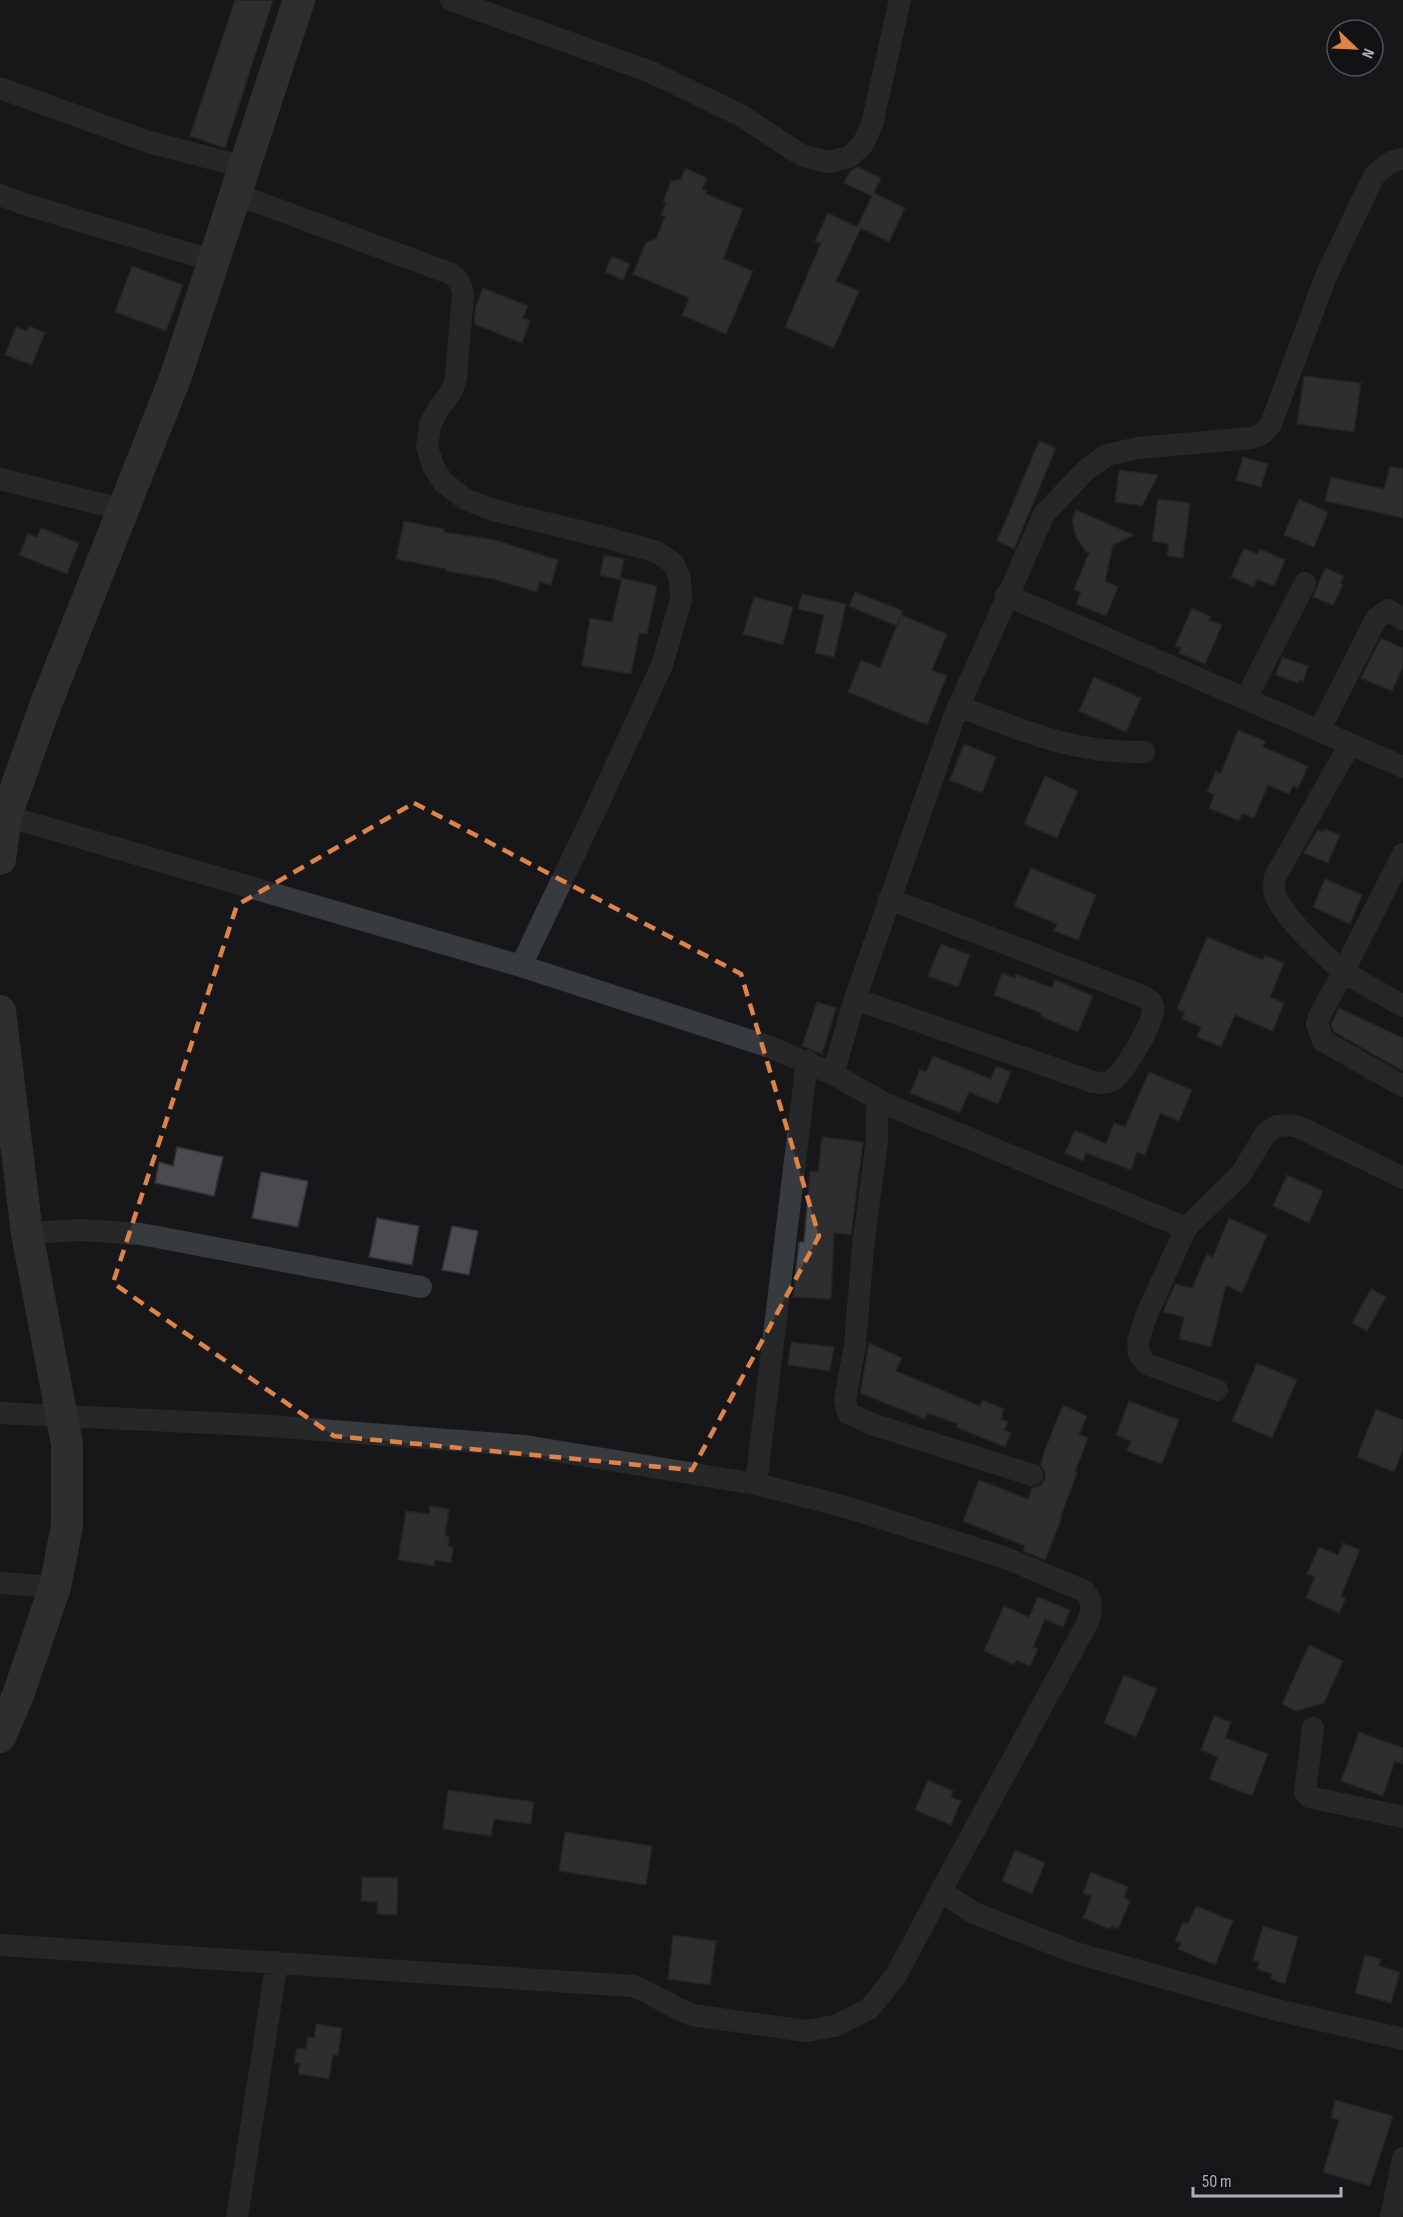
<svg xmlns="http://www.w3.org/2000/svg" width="1403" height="2217" font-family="'Sofia Sans Condensed',sans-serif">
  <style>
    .building { fill: #494b4e; stroke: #313235; stroke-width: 1.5 }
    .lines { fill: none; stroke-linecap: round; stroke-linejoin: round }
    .street { stroke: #383b3d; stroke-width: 22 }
    .secondary { stroke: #474a4d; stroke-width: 32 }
    .marked { fill: none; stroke: #df8449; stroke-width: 4.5; stroke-dasharray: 12 8; stroke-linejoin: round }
  </style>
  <rect width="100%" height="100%" fill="#171719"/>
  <!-- building -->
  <path class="building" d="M 235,0 L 273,0 L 225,148 L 190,136 Z
    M 858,167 L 881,178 L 874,193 L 905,208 L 889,242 L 861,228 L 836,281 L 859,291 L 834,348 L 785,327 L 821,243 L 815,241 L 828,213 L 857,227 L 872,196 L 844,183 L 850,171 Z
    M 685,168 L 707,178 L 702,189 L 707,191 L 706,194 L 743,209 L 723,259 L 753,271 L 726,334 L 682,315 L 689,298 L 633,274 L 646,242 L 656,239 L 665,217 L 661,215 L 666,203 L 663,202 L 671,181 L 681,179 Z
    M 612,256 L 630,264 L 623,280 L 605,272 Z
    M 132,266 L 183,285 L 166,331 L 115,312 Z
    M 483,288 L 528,306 L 523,318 L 530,321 L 522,343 L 474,324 L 476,306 Z
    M 29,326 L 45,333 L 32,365 L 5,355 L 16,327 L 27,331 Z
    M 1304,376 L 1361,383 L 1354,432 L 1297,424 Z
    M 1039,441 L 1056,448 L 1014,549 L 997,541 Z
    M 1243,457 L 1268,464 L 1261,487 L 1236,480 Z
    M 1390,466 L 1403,469 L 1403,518 L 1325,501 L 1331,477 L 1384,489 Z
    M 1119,470 L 1158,475 L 1142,506 L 1115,502 Z
    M 1158,499 L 1190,503 L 1183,558 L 1167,556 L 1169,544 L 1152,541 Z
    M 1299,499 L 1328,512 L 1314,547 L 1284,535 Z
    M 1076,510 L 1134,535 L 1113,545 L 1105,581 L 1118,587 L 1106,616 L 1076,604 L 1081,592 L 1074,589 L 1089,553 L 1086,552 L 1076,537 L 1072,520 Z
    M 404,521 L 444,529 L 444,532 L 495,540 L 558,560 L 551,585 L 540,582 L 537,592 L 493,579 L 446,571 L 446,569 L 396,559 Z
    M 41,528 L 79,543 L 67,574 L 19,555 L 28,534 L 37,537 Z
    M 1244,548 L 1257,554 L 1260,549 L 1285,560 L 1274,586 L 1257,579 L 1254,587 L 1231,577 Z
    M 604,555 L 624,559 L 620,580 L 600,575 Z
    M 1325,568 L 1344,576 L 1340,583 L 1343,585 L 1333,605 L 1313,597 Z
    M 622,578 L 657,586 L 647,634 L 639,633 L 631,674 L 582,666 L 590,618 L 612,622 Z
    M 855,592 L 903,611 L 897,626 L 849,606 Z
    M 802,594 L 846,604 L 834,657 L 815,653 L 824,615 L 798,609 Z
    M 754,597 L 793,607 L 783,645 L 743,634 Z
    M 1192,608 L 1211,617 L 1209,620 L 1222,625 L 1205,664 L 1179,653 L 1181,648 L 1175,646 Z
    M 901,615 L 947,634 L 932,670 L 947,676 L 927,725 L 848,692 L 861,660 L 880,668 Z
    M 1381,638 L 1403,648 L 1403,666 L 1392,691 L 1361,678 Z
    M 1282,657 L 1308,666 L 1303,682 L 1299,680 L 1298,683 L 1276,675 Z
    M 1094,677 L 1141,698 L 1126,732 L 1079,711 Z
    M 1238,730 L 1265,741 L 1263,747 L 1308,766 L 1298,788 L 1293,786 L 1289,794 L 1268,785 L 1254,818 L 1242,813 L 1239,821 L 1209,808 L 1214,795 L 1207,792 L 1216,771 L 1221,773 Z
    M 964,744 L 996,757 L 982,793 L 950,780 Z
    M 1045,776 L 1078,791 L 1057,838 L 1024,824 Z
    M 1318,829 L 1324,832 L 1325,829 L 1340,835 L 1328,863 L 1304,853 Z
    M 1031,868 L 1096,895 L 1078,940 L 1054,931 L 1057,924 L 1014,906 Z
    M 1325,879 L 1362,895 L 1350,924 L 1313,907 Z
    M 1207,937 L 1263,960 L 1265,955 L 1284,963 L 1270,997 L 1284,1003 L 1273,1031 L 1235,1015 L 1221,1047 L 1197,1037 L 1201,1027 L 1182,1019 L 1185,1012 L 1177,1009 Z
    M 941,944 L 970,955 L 958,987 L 928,976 Z
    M 1002,973 L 1015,978 L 1016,974 L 1052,988 L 1055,980 L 1093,996 L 1078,1032 L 1040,1016 L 1041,1013 L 994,995 Z
    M 817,1002 L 836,1008 L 822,1054 L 802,1046 Z
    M 1339,1008 L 1403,1038 L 1403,1071 L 1334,1032 L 1331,1024 Z
    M 933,1056 L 991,1079 L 996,1066 L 1011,1072 L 998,1104 L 969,1092 L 960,1113 L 910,1093 L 920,1069 L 926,1072 Z
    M 1149,1072 L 1192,1090 L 1179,1121 L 1160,1113 L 1145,1155 L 1137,1152 L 1131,1170 L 1086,1153 L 1083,1161 L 1065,1153 L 1075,1130 L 1106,1144 L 1114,1123 L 1125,1127 Z
    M 822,1137 L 863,1142 L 851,1235 L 834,1233 L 831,1299 L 793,1297 L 799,1242 L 804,1242 L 810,1171 L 818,1172 Z
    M 177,1147 L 223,1157 L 214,1196 L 155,1183 L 159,1162 L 173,1166 Z
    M 261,1172 L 308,1181 L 298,1227 L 252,1218 Z
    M 1287,1175 L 1323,1191 L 1309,1223 L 1273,1206 Z
    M 377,1218 L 419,1226 L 412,1265 L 369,1257 Z
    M 1229,1218 L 1267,1235 L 1242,1293 L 1226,1285 L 1211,1347 L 1179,1339 L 1184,1317 L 1163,1312 L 1175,1284 L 1192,1288 L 1207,1254 L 1213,1257 Z
    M 452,1226 L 478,1231 L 469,1275 L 442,1270 Z
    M 1371,1289 L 1386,1297 L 1367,1331 L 1352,1323 Z
    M 791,1342 L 834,1347 L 830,1371 L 788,1365 Z
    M 869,1343 L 902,1358 L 896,1371 L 980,1406 L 982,1400 L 1004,1409 L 1001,1419 L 1008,1422 L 1004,1430 L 1011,1433 L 1005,1447 L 956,1427 L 958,1424 L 927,1413 L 925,1419 L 860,1393 Z
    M 1257,1363 L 1297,1380 L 1272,1438 L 1232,1421 Z
    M 1129,1401 L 1179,1420 L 1162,1464 L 1127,1451 L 1131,1441 L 1116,1435 Z
    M 1063,1405 L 1087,1416 L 1079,1434 L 1088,1438 L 1075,1472 L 1077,1473 L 1061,1516 L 1062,1517 L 1045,1560 L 1023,1551 L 1025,1546 L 963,1521 L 979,1480 L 1028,1499 L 1032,1488 L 1041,1485 L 1045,1479 L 1045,1472 L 1041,1465 L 1044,1452 Z
    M 1376,1409 L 1403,1420 L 1403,1449 L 1394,1472 L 1357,1457 Z
    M 430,1506 L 449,1509 L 445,1536 L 449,1536 L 448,1546 L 453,1547 L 451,1563 L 435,1560 L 434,1566 L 398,1560 L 406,1511 L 429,1514 Z
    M 1343,1543 L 1360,1550 L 1341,1596 L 1346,1598 L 1339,1613 L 1306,1598 L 1315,1577 L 1307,1574 L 1319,1547 L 1338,1555 Z
    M 1038,1597 L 1070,1610 L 1063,1627 L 1045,1619 L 1033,1647 L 1038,1649 L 1030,1666 L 1016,1660 L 1014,1665 L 984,1651 L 1004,1606 L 1029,1617 Z
    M 1309,1645 L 1343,1661 L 1324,1703 L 1296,1711 L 1282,1704 Z
    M 1124,1675 L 1157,1689 L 1136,1737 L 1104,1723 Z
    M 1214,1716 L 1231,1722 L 1225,1738 L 1268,1754 L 1252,1796 L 1209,1779 L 1218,1757 L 1201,1750 Z
    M 1359,1732 L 1403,1748 L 1403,1764 L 1395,1761 L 1383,1796 L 1341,1781 Z
    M 928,1780 L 953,1791 L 951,1797 L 961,1801 L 951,1825 L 915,1810 Z
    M 448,1790 L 534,1802 L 531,1824 L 494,1819 L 491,1836 L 443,1829 Z
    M 565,1832 L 652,1846 L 646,1885 L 559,1871 Z
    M 1015,1850 L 1045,1863 L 1032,1894 L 1002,1881 Z
    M 1091,1872 L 1128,1887 L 1124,1898 L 1130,1901 L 1118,1929 L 1111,1926 L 1110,1929 L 1083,1918 L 1092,1896 L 1083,1893 Z
    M 362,1877 L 398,1878 L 397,1915 L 377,1914 L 377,1902 L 361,1901 Z
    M 1196,1906 L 1233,1921 L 1215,1965 L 1178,1949 L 1181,1943 L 1175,1941 L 1183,1922 L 1188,1924 Z
    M 1263,1926 L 1298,1937 L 1285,1984 L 1271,1979 L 1272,1974 L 1257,1969 L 1259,1962 L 1253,1960 Z
    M 673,1935 L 716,1941 L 710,1985 L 668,1979 Z
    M 1365,1955 L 1381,1959 L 1379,1966 L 1400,1972 L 1391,2003 L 1355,1993 Z
    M 316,2024 L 342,2028 L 338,2055 L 333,2055 L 329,2079 L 298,2074 L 300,2063 L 294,2063 L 297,2048 L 306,2049 L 308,2037 L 314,2038 Z
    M 1335,2100 L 1393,2116 L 1370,2186 L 1323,2172 L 1339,2120 L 1331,2118 Z"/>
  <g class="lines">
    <!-- street -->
    <path class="street" d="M 451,0 L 651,72 L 742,116 L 803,156 L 829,162 L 849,157 L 863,144 L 872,124 L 900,0
      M 0,88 L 149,142 L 244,167
      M 236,194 L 449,273 C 459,279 462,284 463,296 L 456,377 L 452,391 L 439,408 L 430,425 L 427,447 L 433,466 L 443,482 L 465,499 L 493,510 L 604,537 L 657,552 L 673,563 L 680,578 L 681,600 L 662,665 L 603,794 L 521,966
      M 0,195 L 24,204 L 214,261
      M 0,479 L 125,510
      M 1006,595 L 1403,767
      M 1246,699 L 1305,583
      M 958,706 C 1020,730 1076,754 1144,752
      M 1319,731 L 1376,619 L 1388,610 L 1403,619
      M 1350,744 L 1275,877 C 1275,881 1273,887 1274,891 C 1279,914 1326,956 1343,972 L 1319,1017 L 1317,1024 L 1323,1041 L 1403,1086
      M 6,816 L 521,966 L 770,1047 L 833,1074 L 855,999 L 954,717 L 1044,514 L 1087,469 L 1107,455 L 1138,448 L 1251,438 C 1261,436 1265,432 1271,424 L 1326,276 L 1374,176 C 1383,168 1390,160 1403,159
      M 1403,854 L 1343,972 L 1403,1006
      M 855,999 L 1093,1082 C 1100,1083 1105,1084 1111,1081 C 1123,1075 1155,1021 1153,1008 C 1153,1003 1149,1000 1145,997 L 889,899
      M 833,1074 L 886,1104 L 1186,1228 L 1241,1174 L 1266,1133 L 1277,1126 L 1290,1125 L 1299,1127 L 1403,1178
      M 886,1104 L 877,1111 L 877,1140 L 863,1247 L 855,1345 L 845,1400 L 848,1413 L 872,1424 L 1032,1475
      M 1186,1228 L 1146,1316 L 1138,1341 L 1139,1354 L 1147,1364 L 1217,1390
      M 27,1233 L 81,1230 L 141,1234 L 421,1287
      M 0,1413 L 255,1425 L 525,1446 L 756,1484 L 846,1507 L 1006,1558 L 1084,1591 C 1093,1602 1092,1608 1089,1620 L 941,1891 L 974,1913 L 1076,1953 L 1277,2010 L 1403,2039
      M 756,1484 L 807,1061
      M 0,1583 L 55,1587
      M 1313,1728 L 1305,1792 L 1309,1797 L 1403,1817
      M 0,1945 L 633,1986 C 654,1994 671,2007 692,2015 L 806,2031 L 835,2026 L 869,2009 L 895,1977 L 941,1891
      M 237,2217 L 277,1962
      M 1391,2217 L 1403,2158"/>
    <!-- secondary -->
    <path class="secondary" d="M 0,859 L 6,816 L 44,709 L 176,376 L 299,0
      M 0,1011 L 27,1233 L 67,1444 L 67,1526 L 55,1587 L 18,1695 L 0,1737"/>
  </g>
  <!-- marked area -->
  <path d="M0 0H1403V2217H0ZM 414,803 L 741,974 L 819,1236 L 692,1470 L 334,1436 L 113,1283 L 237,905 Z" fill="#171719" fill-opacity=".55" fill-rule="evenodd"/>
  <path class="marked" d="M 414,803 L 741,974 L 819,1236 L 692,1470 L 334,1436 L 113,1283 L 237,905 Z"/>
  <!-- north arrow -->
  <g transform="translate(1355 48) rotate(113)"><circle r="28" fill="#121214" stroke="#4f5255" stroke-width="1.5"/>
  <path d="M0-4.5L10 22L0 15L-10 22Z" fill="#df8449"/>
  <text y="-9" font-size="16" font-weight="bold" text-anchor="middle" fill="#abb2b7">N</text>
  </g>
  <!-- scale -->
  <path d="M1193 2187v9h148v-9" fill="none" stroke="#abb2b7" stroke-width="3"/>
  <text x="1202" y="2187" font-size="18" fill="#abb2b7" stroke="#121214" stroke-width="4.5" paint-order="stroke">50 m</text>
</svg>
